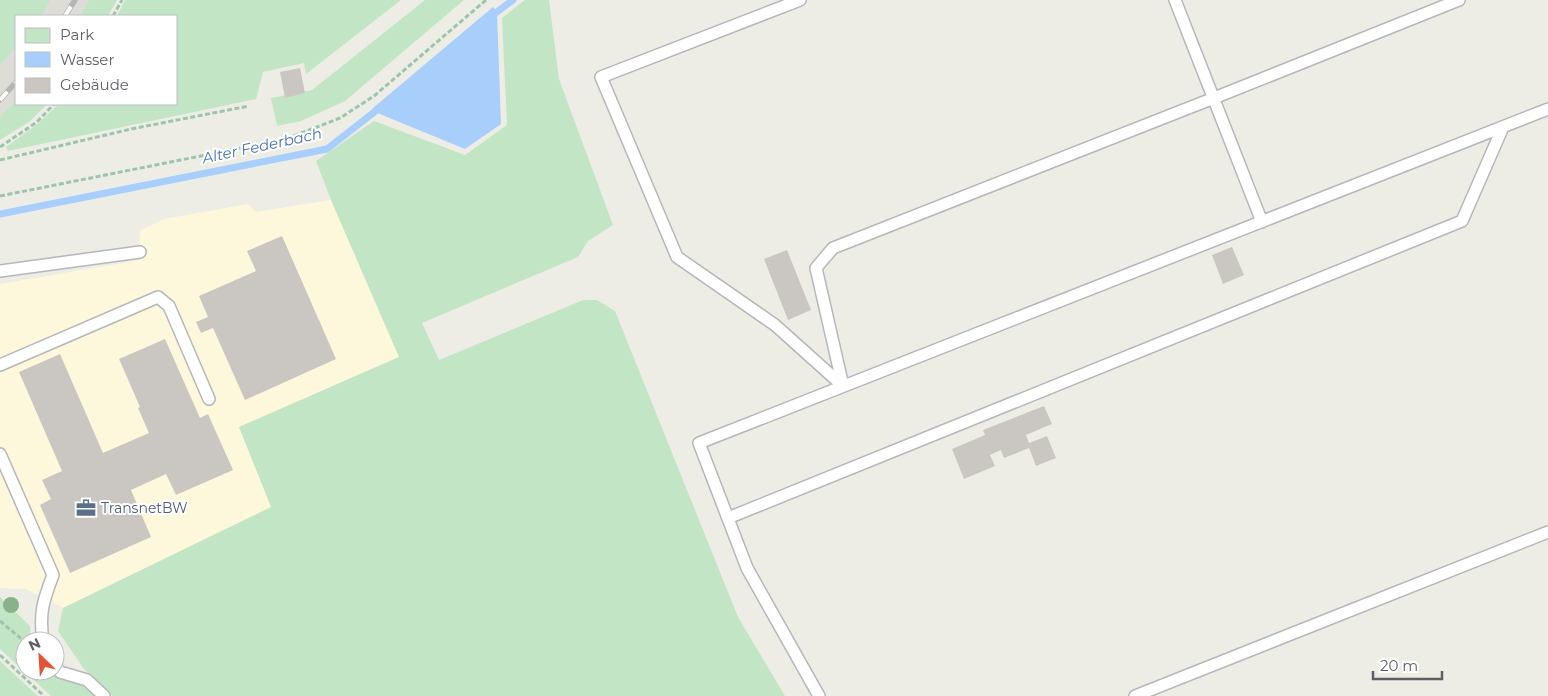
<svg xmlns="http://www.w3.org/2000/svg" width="1548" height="696" font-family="Montserrat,sans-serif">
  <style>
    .commercial { fill: #fdf8dc }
    .industrial { fill: #dddcd7 }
    .green { fill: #c2e5c5 }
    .water { fill: #a8cffc }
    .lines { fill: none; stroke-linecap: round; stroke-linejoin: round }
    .stream { stroke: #a8cffc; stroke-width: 7 }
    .building { fill: #cac7c2 }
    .service-casing { stroke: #b5b7bb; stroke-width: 14 }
    .path { stroke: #9cc5ac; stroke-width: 3; stroke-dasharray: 5 2.5; stroke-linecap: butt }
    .service { stroke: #fff; stroke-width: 11 }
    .rail-casing { stroke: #b5b6b6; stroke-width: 5.5 }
    .rail { stroke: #fff; stroke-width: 4; stroke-dasharray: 11; stroke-linecap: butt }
    .tree { fill: #89b28b }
    .labels { text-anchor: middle; stroke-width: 4; stroke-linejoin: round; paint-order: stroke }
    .service-label { font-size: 14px; fill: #4e5e75; stroke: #fff; text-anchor: start }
    .water-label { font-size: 15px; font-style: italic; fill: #4773b6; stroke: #fff }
  </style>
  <rect width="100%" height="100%" fill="#eeede5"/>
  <!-- commercial -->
  <path class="commercial" d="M 331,200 L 399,357 L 239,427 L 272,507 L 63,608 L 26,589 L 0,588 L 0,284 L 140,260 L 140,231 L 164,219 L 248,204 L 256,212 Z"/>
  <!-- industrial -->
  <path class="industrial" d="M 0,0 L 89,0 L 80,16 L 16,16 L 16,101 L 0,116 Z"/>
  <!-- green -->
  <path class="green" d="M 0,0 L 50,0 L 42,16 L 16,16 L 16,47 L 0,65 Z
    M 89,0 L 117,0 L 108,16 L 80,16 Z
    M 125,0 L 401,0 L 306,74 L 304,63 L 263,72 L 256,99 L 8,151 L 6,147 L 39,123 L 58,104 L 176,104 L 176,16 L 117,16 Z
    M 425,0 L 464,0 L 345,101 L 301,121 L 277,126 L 271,98 L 312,90 Z
    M 525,0 L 549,0 L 559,79 L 613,225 L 588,241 L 578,257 L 422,323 L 439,360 L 583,300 L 597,300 L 615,311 L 738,617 L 785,696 L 113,696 L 84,669 L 58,631 L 63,608 L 271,507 L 239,427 L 399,357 L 331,200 L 316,161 L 374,121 L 465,155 L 507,125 L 502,18 Z
    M 16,101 L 16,104 L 47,104 L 29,122 L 0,140 L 0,116 Z
    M 0,597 L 30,626 L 31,641 L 25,641 L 25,671 L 52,671 L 84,684 L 97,696 L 51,696 L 0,649 Z
    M 0,661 L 38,696 L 0,696 Z"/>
  <!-- water -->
  <path class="water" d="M 493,7 L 497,12 L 501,124 L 465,149 L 375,112 L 373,108 Z"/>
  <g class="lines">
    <!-- stream -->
    <path class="stream" d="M 489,18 L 513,0
      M 0,214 L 327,149 L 382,106"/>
  </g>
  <!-- building -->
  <path class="building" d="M 300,68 L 305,93 L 285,98 L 280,72 Z
    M 282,236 L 336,359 L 245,400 L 213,328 L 201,333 L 196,322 L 208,317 L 199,296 L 256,271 L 247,251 Z
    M 1232,247 L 1244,275 L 1223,284 L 1212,255 Z
    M 787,250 L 811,310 L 788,320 L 764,259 Z
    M 165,339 L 200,418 L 208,414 L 233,470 L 176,495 L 166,474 L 131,490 L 151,537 L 70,573 L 40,505 L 51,499 L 42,480 L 62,471 L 19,372 L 60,354 L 103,453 L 149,433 L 138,408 L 140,407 L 119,359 Z
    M 1044,406 L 1052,424 L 1026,435 L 1029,443 L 1047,436 L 1056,458 L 1036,466 L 1029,448 L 1004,458 L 1001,450 L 990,455 L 995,466 L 964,479 L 952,449 L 985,435 L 983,430 Z"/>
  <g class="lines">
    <defs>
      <path id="service" d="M 800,0 L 601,77 L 677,257 L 775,325 L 843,386
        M 1175,0 L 1262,222
        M 0,271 L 140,252
        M 0,365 L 158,297 L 169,306 L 209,399
        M 843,386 L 816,268 L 833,248 L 1214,98 L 1459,0
        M 0,454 L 53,575 C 43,601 39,613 43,641
        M 728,518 L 1462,221 L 1503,127
        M 55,666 L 60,672 L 87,680 L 104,696
        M 819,696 L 747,568 L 699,443 L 1548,109
        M 1135,696 L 1548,532"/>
    </defs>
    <!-- service casing -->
    <use href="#service" class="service-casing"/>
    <!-- path -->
    <path class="path" d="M 113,16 L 122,0
      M 0,147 L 37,122 L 54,104
      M 0,160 L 131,129 L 249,106
      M 0,196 L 286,139 L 340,118 L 374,96 L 486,0
      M 0,621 L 25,642
      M 0,655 L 44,696"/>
    <!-- service -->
    <use href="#service" class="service"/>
    <defs>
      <path id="rail" d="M 65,16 L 75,0
        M 0,100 L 16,82"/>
    </defs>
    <!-- rail casing -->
    <use href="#rail" class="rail-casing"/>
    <!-- rail -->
    <use href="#rail" class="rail"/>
  </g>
  <!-- trees -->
  <circle class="tree" cx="11" cy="605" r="8"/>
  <!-- icons -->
  <defs>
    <symbol id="office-bare" viewBox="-9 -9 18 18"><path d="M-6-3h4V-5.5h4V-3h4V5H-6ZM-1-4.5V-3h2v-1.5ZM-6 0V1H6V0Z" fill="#5c6f8a" stroke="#fff" stroke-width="2.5" paint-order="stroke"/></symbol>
  </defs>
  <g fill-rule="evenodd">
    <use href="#office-bare" x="72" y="494" width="28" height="28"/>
  </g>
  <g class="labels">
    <!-- service labels -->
    <g class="service-label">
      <text x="101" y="513">TransnetBW</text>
    </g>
    <!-- water labels -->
    <g class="water-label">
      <text transform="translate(262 146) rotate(-12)" y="5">Alter Federbach</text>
    </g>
  </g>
  <!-- legend -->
  <rect x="15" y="15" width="162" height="90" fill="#ffffff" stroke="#bebfc1"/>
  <rect x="25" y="28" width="25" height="15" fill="#c2e5c5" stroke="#bebfc1"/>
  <text x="60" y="40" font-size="15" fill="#5d5f65">Park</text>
  <rect x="25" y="52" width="25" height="15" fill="#a8cffc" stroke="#bebfc1"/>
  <text x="60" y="65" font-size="15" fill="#5d5f65">Wasser</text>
  <rect x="25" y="78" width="25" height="15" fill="#cac7c2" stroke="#bebfc1"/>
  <text x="60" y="90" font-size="15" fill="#5d5f65">Gebäude</text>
  <!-- north arrow -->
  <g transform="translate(40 656) rotate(335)"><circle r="24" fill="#ffffff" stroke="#bebfc1"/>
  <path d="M0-4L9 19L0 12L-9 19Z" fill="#e35437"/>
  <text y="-8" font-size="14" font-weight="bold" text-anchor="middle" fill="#5d5f65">N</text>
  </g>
  <!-- scale -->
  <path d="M1373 671v8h69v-8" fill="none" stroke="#5d5f65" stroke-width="2.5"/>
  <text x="1380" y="671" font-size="15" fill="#5d5f65" stroke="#ffffff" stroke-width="4" paint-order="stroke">20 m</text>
</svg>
